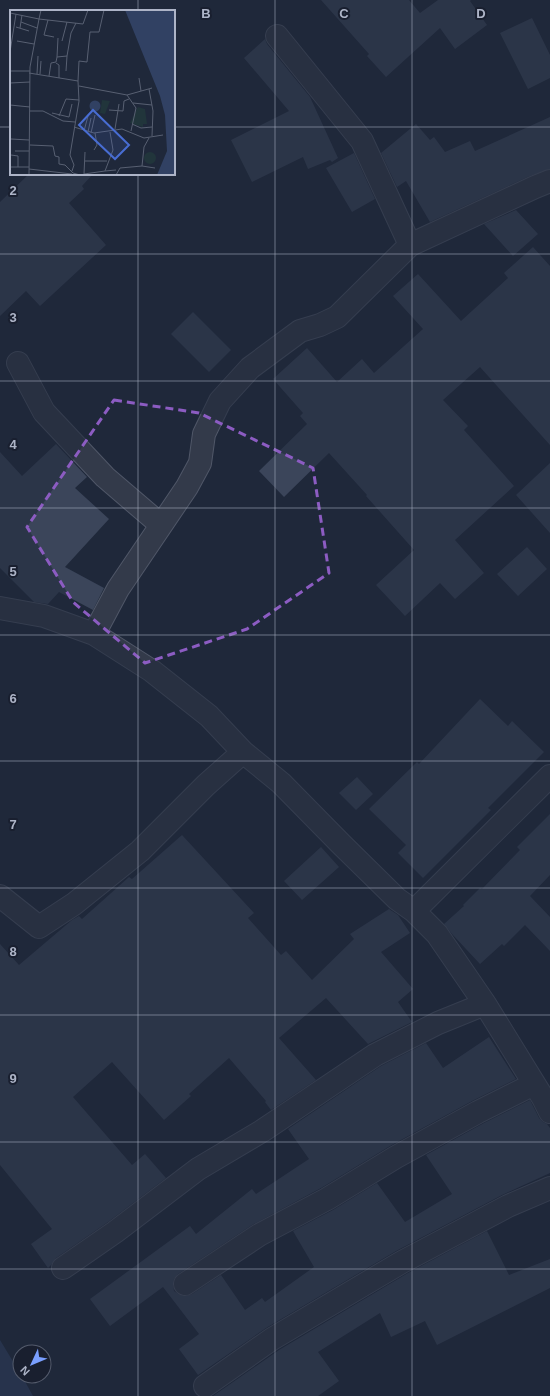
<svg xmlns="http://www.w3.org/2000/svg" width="550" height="1396" font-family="Helvetica,sans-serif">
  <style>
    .water { fill: #314163 }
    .building { fill: #3b455a }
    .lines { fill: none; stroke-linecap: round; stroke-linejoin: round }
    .minor-casing { stroke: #505768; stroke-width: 24 }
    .minor { stroke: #333a4a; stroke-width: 22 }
    .marked { fill: none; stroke: #8c5cc2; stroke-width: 3; stroke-dasharray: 8 5; stroke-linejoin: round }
    .grid { fill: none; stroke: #adb4c7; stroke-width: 1; stroke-opacity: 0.55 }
    .inset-road { fill: none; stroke: #586072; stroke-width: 1 }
    .view { fill: #486dd3; fill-opacity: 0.15; stroke: #486dd3; stroke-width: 2 }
    .inset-edge { fill: none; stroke: #adb4c7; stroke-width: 2 }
    .grid-label { font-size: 13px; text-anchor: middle; font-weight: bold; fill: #adb4c7; stroke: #191f2f; stroke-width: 4; stroke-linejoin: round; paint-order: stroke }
  </style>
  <rect width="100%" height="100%" fill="#1f283a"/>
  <!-- water -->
  <path class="water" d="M 0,1340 L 20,1373 L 20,1376 L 22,1376 L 33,1396 L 0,1396 Z"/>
  <!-- building -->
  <path class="building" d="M 321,0 L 409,0 L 420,13 L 438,0 L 471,0 L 470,1 L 487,25 L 455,49 L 440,28 L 386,77 L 367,56 L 369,54 Z
    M 532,18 L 550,55 L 550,78 L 528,89 L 500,33 Z
    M 265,39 L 267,44 L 310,97 L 338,158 L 332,162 L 330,160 L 308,169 L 303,157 L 252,182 L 231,140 L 289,111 L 244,58 Z
    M 550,117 L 550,169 L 530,176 L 430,222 L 406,181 L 397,187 L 381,153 L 416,124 L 430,140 L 434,137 L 445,152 L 470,141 L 475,151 Z
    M 354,153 L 375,199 L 352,212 L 326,168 Z
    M 29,174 L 93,174 L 82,186 L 84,189 L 69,203 L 106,245 L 40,306 L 26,291 L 0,316 L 0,202 Z
    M 516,210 L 538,234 L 513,256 L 484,224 Z
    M 533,247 L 550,266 L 550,445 L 480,367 L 443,400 L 468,426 L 464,430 L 514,486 L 455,540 L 484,573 L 455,599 L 440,583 L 405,616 L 376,585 L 414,550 L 366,496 L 367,495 L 329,453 L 284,497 L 259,471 L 307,424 L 300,416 L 303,413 L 273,379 L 307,348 L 337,382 L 362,359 L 374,373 L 423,329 L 393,296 L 418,274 L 461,321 L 508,278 L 504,273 Z
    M 193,312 L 231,350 L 209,372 L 171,334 Z
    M 56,444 L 87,477 L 75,488 L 109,519 L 65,567 L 104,588 L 93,610 L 59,592 L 48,604 L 34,602 L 0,568 L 0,452 L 22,476 Z
    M 550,463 L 550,533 L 516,495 Z
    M 527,547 L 547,569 L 518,596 L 497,574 Z
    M 480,699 L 508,726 L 512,721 L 544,752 L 488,808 L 491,810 L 423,878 L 398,853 L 406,845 L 369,809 L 417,762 L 419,764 Z
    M 357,777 L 373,794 L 356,810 L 339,793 Z
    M 550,814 L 550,875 L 530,896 L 550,917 L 550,951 L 525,925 L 504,946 L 502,944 L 480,964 L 452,934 L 444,924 L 464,906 L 463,905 L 480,888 L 482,889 L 520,850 L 517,847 Z
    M 182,835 L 254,913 L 248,918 L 281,955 L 286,951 L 312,980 L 354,939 L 350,934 L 389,909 L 398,915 L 410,933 L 381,952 L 413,989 L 398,1002 L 412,1022 L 368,1044 L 326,998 L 279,1038 L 316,1080 L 271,1110 L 265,1102 L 266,1101 L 229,1058 L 189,1094 L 191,1096 L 164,1120 L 112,1062 L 73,1097 L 132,1165 L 145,1154 L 166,1178 L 108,1222 L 56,1258 L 51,1265 L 48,1268 L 31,1244 L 52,1229 L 0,1165 L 0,944 L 19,965 L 72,920 L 79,916 L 82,919 L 129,877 L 132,879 Z
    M 321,847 L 339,867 L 302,900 L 284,881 Z
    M 489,1037 L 516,1079 L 472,1101 L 390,1146 L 321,1188 L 252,1225 L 178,1274 L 174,1279 L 173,1284 L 174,1291 L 180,1295 L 186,1296 L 192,1294 L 221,1275 L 245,1310 L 262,1298 L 265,1302 L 314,1267 L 293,1231 L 333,1210 L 377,1183 L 405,1222 L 452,1194 L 426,1155 L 484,1123 L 530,1100 L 539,1118 L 543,1122 L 547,1124 L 550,1128 L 550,1173 L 502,1195 L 396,1251 L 266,1328 L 198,1375 L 179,1349 L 199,1334 L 163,1287 L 110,1326 L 90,1299 L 190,1226 L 196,1234 L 252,1189 L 256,1194 L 309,1159 L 288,1129 L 381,1066 L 426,1043 L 443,1068 Z
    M 487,1231 L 509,1275 L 550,1259 L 550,1288 L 437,1345 L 425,1321 L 391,1337 L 380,1313 L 318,1352 L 339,1381 L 318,1396 L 213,1396 L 279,1350 L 408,1273 Z"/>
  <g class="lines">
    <defs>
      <path id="minor" d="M 277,36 L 362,141 L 410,245
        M 18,363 L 44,412 L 105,477 L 161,525
        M 0,608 L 44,616 L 94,634 L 152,671 L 209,716 L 243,752 L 281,783 L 341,844 L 397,899 L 414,911 L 437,934 L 485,1004 L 543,1098 L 550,1112
        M 94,634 L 118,589 L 187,487 L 200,463 L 204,434 L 220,401 L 250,368 L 300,331 L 320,325 L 337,317 L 410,245 L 535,187 L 550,181
        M 0,896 L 39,927 L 74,904 L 140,851 L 206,785 L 243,752
        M 414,911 L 550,776
        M 63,1268 L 115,1232 L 198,1169 L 262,1131 L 375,1055 L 438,1023 L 485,1004
        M 185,1284 L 259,1235 L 327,1199 L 396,1157 L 478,1112 L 534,1084
        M 205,1386 L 272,1339 L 402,1262 L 508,1206 L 550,1188"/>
    </defs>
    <!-- minor casing -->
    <use href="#minor" class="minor-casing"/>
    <!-- minor -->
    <use href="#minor" class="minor"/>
  </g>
  <!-- marked area -->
  <path d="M0 0H550V1396H0ZM 114,400 L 199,413 L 313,468 L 329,573 L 247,629 L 145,663 L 73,602 L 27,527 Z" fill="#1f283a" fill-opacity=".55" fill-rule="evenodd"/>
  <path class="marked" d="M 114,400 L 199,413 L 313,468 L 329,573 L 247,629 L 145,663 L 73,602 L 27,527 Z"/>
  <!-- grid -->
  <path class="grid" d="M 138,0 L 138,11M 275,0 L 275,1396M 412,0 L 412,1396M 0,127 L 11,127M 174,127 L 550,127M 138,174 L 138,1396M 0,254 L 550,254M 0,381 L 550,381M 0,508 L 550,508M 0,635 L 550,635M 0,761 L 550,761M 0,888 L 550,888M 0,1015 L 550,1015M 0,1142 L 550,1142M 0,1269 L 550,1269"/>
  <!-- overview -->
  <g transform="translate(10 10)">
    <rect width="165" height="165" fill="#1f283a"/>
    <path d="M 92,90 L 100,91 L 95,104 L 90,103 ZM 128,97 L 135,99 L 137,114 L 133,114 L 133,117 L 120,113 ZM134 148a6 6 0 1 1 12 0a6 6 0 1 1-12 0Z" fill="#21353b"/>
    <path d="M 115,0 L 165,0 L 165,165 L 147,165 L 157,141 L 155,105 L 150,86 ZM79.5 96a5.5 5.5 0 1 1 11 0a5.5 5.5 0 1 1-11 0Z" fill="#314163"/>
    <path class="inset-road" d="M 31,0 L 29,9 L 73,14 L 78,0M 0,3 L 29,9 L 20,57 L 19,165M 38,10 L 34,25 L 44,27M 11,12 L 27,18M 6,17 L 19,21M 10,18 L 12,5M 7,31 L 24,34M 52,31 L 57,12M 0,42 L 6,4M 47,47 L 48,28M 46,53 L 49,55 L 49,68M 0,61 L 20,61M 56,61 L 57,46M 19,63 L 68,71 L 69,51 L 77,52 L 80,22 L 89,22 L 94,0M 27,64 L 28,46M 30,64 L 31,51M 39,66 L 41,53 L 46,52 L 47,47 L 57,46 L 61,23 L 66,13M 129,68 L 131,81M 0,73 L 20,72M 69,76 L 117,85 L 142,78M 139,79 L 143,101 L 142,126M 117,85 L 126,98 L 121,121M 123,93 L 142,95M 0,95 L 20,97M 99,100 L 113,101 L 114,91 L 119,89M 20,101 L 33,101 L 53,111 L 65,112M 42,103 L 59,107 L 62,94M 49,106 L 56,89 L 69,90M 122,114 L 131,118 L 142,117M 0,115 L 0,145M 64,117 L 84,123 L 112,119 L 134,128 L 153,125M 105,119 L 109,94M 74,121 L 78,106M 78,122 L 81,108M 100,122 L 103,140 L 95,161 L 106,160M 81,123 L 85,105M 1,129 L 19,130M 20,135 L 43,136 L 45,146 L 49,147 L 49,154 L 55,155 L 63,163 L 70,165M 84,140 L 87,135 L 85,123M 5,141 L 19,141M 75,142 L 74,164 L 95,161M 1,145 L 8,146 L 8,157M 75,151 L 97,151M 132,156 L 134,137 L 139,128M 0,157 L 19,157M 19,159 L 62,164M 62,161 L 64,155 L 60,145 L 69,91 L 68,71M 106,165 L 110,158 L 132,156 L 145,158"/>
    <path class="view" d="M 83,100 L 119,135 L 105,149 L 69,115 Z"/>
    <rect width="165" height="165" class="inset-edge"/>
  </g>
  <g class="grid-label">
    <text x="206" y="18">B</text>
    <text x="344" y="18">C</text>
    <text x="481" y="18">D</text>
    <text x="13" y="195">2</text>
    <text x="13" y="322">3</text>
    <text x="13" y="449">4</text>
    <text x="13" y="576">5</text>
    <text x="13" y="703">6</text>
    <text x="13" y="829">7</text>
    <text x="13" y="956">8</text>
    <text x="13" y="1083">9</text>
  </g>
  <!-- north arrow -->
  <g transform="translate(32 1364) rotate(226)"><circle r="19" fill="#191f2f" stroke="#545b6c"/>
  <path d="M0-3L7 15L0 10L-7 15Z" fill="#7a9fff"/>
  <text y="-6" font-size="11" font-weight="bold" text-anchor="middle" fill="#adb4c7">N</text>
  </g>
</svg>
